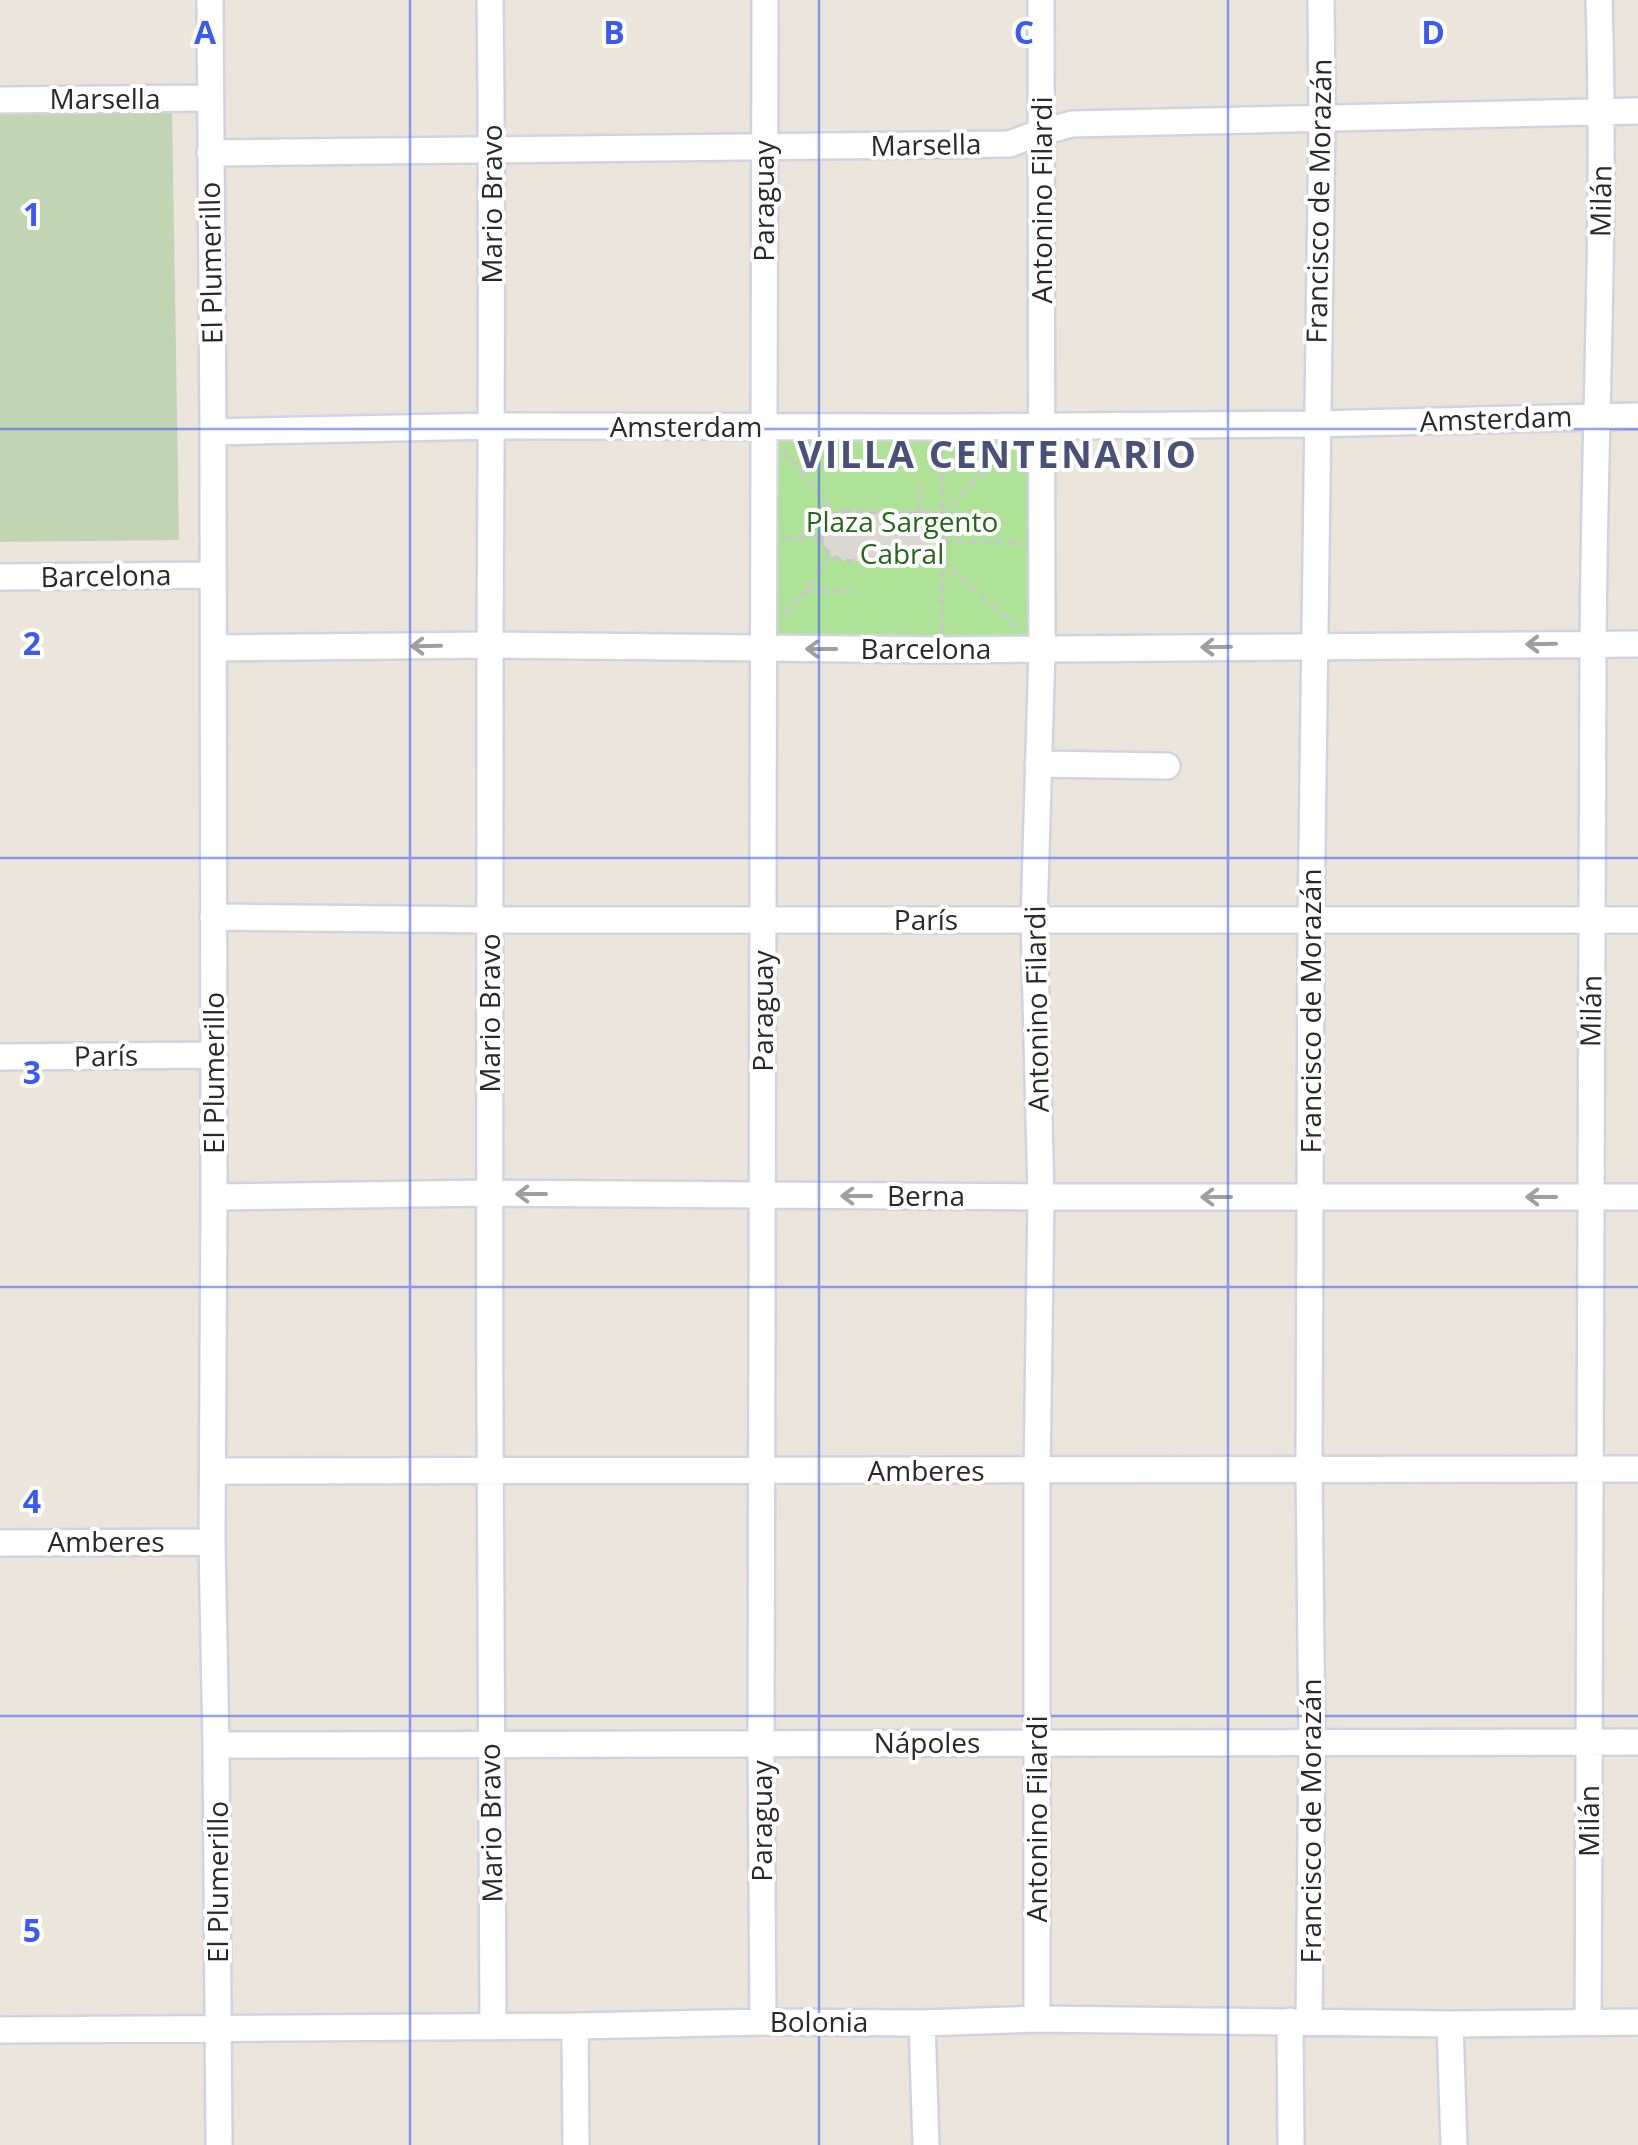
<svg xmlns="http://www.w3.org/2000/svg" width="1638" height="2145" font-family="'Open Sans',sans-serif">
  <style>
    .green { fill: #aee297 }
    .cemetery { fill: #c2d5b2 }
    .plaza { fill: #dbd8d1 }
    .lines { fill: none; stroke-linecap: round; stroke-linejoin: round }
    .minor-casing { stroke: #d0d3e2; stroke-width: 30 }
    .path { stroke: #c7c7c7; stroke-width: 4; stroke-dasharray: 8 5; stroke-linecap: butt }
    .minor { stroke: #fff; stroke-width: 25 }
    .oneway { stroke: #9f9f9f }
    .grid { fill: none; stroke: #3b58f8; stroke-width: 2.5; stroke-opacity: 0.55 }
    .labels { text-anchor: middle; stroke-width: 8; stroke-linejoin: round; paint-order: stroke }
    .street-label { font-size: 28px; fill: #292929; stroke: #fff }
    .park-label { font-size: 28px; fill: #27651a; stroke: #fff }
    .district-label { font-size: 38px; font-weight: bold; letter-spacing: 2.5px; fill: #4a5179; stroke: #fff }
    .grid-label { font-size: 32px; text-anchor: middle; font-weight: bold; fill: #3b58f8; stroke: #fff; stroke-width: 8; stroke-linejoin: round; paint-order: stroke }
  </style>
  <rect width="100%" height="100%" fill="#ebe5db"/>
  <!-- green -->
  <path class="green" d="M 764,427 L 1042,427 L 1042,649 L 762,649 Z"/>
  <!-- cemetery -->
  <path class="cemetery" d="M 172,106 L 179,540 L 0,542 L 0,108 Z"/>
  <!-- plaza -->
  <path class="plaza" d="M 843,511 L 942,514 L 942,561 L 846,561 L 831,556 L 822,542 L 823,526 L 828,519 Z"/>
  <g class="lines">
    <defs>
      <path id="minor" d="M 210,0 L 213,432 L 214,1197 L 212,1542 L 216,1745 L 219,2145
        M 490,0 C 493,217 491,435 490,652 C 490,1110 488,1569 493,2027
        M 0,100 L 210,98
        M 210,153 L 1009,144 L 1042,132 L 1072,124 L 1638,111
        M 213,432 L 492,426 L 942,427 L 1316,424 L 1638,416
        M 0,577 L 212,575
        M 214,648 L 490,645 L 942,650 L 1638,644
        M 1038,764 L 1167,766
        M 213,917 L 491,920 L 1638,920
        M 0,1057 L 213,1055
        M 214,1197 L 489,1193 L 1041,1197 L 1638,1197
        M 213,1471 L 1638,1469
        M 0,1543 L 212,1542
        M 216,1745 L 1638,1742
        M 1037,2019 L 1037,1472 L 1041,1197 L 1034,921 L 1042,649 L 1041,0
        M 1290,2021 L 1291,2145
        M 763,2022 L 761,1745 L 765,0
        M 1309,2022 L 1312,1742 L 1309,1470 L 1311,922 L 1322,118 L 1321,0
        M 1588,2022 C 1591,1565 1589,1108 1593,650 C 1594,433 1606,217 1599,0
        M 922,2023 L 926,2145
        M 1450,2024 L 1454,2145
        M 575,2026 L 576,2145
        M 0,2030 L 575,2026 L 763,2022 L 922,2023 L 1037,2019 L 1450,2024 L 1638,2022"/>
    </defs>
    <!-- minor casing -->
    <use href="#minor" class="minor-casing"/>
    <!-- path -->
    <path class="path" d="M 942,448 L 942,514
      M 784,451 L 835,514
      M 843,511 L 942,514 L 942,561 L 846,561 C 815,555 812,520 843,511 Z
      M 919,513 L 920,484
      M 942,514 L 1006,450
      M 786,538 L 821,537
      M 943,541 L 1023,543
      M 942,561 L 1017,628
      M 806,591 L 851,591
      M 784,615 L 806,591 L 831,556
      M 942,631 L 942,561"/>
    <!-- minor -->
    <use href="#minor" class="minor"/>
  </g>
  <!-- one-way arrows -->
  <defs><path id="oneway-shaft" d="M-6 0H5M1.5-3L5.5 0L1.5 3" fill="none" stroke-width="1.6" stroke-linecap="round" stroke-linejoin="round" transform="scale(2.5)"/></defs>
  <g class="oneway">
    <use href="#oneway-shaft" transform="translate(1541 644) rotate(179)"/>
    <use href="#oneway-shaft" transform="translate(426 646) rotate(179)"/>
    <use href="#oneway-shaft" transform="translate(1216 647) rotate(179)"/>
    <use href="#oneway-shaft" transform="translate(821 649) rotate(-180)"/>
    <use href="#oneway-shaft" transform="translate(531 1194) rotate(-180)"/>
    <use href="#oneway-shaft" transform="translate(856 1196) rotate(-180)"/>
    <use href="#oneway-shaft" transform="translate(1216 1197) rotate(-180)"/>
    <use href="#oneway-shaft" transform="translate(1541 1197) rotate(180)"/>
  </g>
  <!-- grid -->
  <path class="grid" d="M 410,0 L 410,2145M 819,0 L 819,2145M 1228,0 L 1228,2145M 0,429 L 1638,429M 0,858 L 1638,858M 0,1287 L 1638,1287M 0,1716 L 1638,1716"/>
  <g class="labels">
    <!-- street labels -->
    <g class="street-label">
      <text x="105" y="109">Marsella</text>
      <text transform="translate(926 145) rotate(-1)" y="10">Marsella</text>
      <text transform="translate(1042 200) rotate(-90)" y="10">Antonino Filardi</text>
      <text transform="translate(764 201) rotate(-90)" y="10">Paraguay</text>
      <text transform="translate(1319 201) rotate(-89)" y="10">Francisco de Morazán</text>
      <text transform="translate(1601 201) rotate(-89)" y="10">Milán</text>
      <text transform="translate(492 204) rotate(-90)" y="10">Mario Bravo</text>
      <text transform="translate(211 263) rotate(-91)" y="10">El Plumerillo</text>
      <text transform="translate(1496 419) rotate(-2)" y="10">Amsterdam</text>
      <text x="686" y="437">Amsterdam</text>
      <text transform="translate(106 576) rotate(-1)" y="10">Barcelona</text>
      <text x="926" y="659">Barcelona</text>
      <text x="926" y="930">París</text>
      <text transform="translate(1037 1009) rotate(-91)" y="10">Antonino Filardi</text>
      <text transform="translate(763 1011) rotate(-90)" y="10">Paraguay</text>
      <text transform="translate(1311 1011) rotate(-90)" y="10">Francisco de Morazán</text>
      <text transform="translate(1591 1011) rotate(-89)" y="10">Milán</text>
      <text transform="translate(490 1013) rotate(-90)" y="10">Mario Bravo</text>
      <text transform="translate(106 1056) rotate(-1)" y="10">París</text>
      <text transform="translate(214 1073) rotate(-90)" y="10">El Plumerillo</text>
      <text x="926" y="1206">Berna</text>
      <text x="926" y="1481">Amberes</text>
      <text x="106" y="1552">Amberes</text>
      <text x="927" y="1753">Nápoles</text>
      <text transform="translate(1037 1819) rotate(-90)" y="10">Antonino Filardi</text>
      <text transform="translate(762 1821) rotate(-90)" y="10">Paraguay</text>
      <text transform="translate(1311 1821) rotate(-90)" y="10">Francisco de Morazán</text>
      <text transform="translate(1589 1821) rotate(-90)" y="10">Milán</text>
      <text transform="translate(491 1823) rotate(-91)" y="10">Mario Bravo</text>
      <text transform="translate(218 1882) rotate(-90)" y="10">El Plumerillo</text>
      <text x="819" y="2032">Bolonia</text>
    </g>
    <!-- park labels -->
    <g class="park-label">
      <text x="902" y="532">Plaza Sargento<tspan x="902" dy="32">Cabral</tspan></text>
    </g>
    <!-- district labels -->
    <g class="district-label">
      <text x="998" y="468">VILLA CENTENARIO</text>
    </g>
  </g>
  <g class="grid-label">
    <text x="205" y="44">A</text>
    <text x="614" y="44">B</text>
    <text x="1024" y="44">C</text>
    <text x="1433" y="44">D</text>
    <text x="32" y="226">1</text>
    <text x="32" y="655">2</text>
    <text x="32" y="1084">3</text>
    <text x="32" y="1513">4</text>
    <text x="32" y="1942">5</text>
  </g>
</svg>
